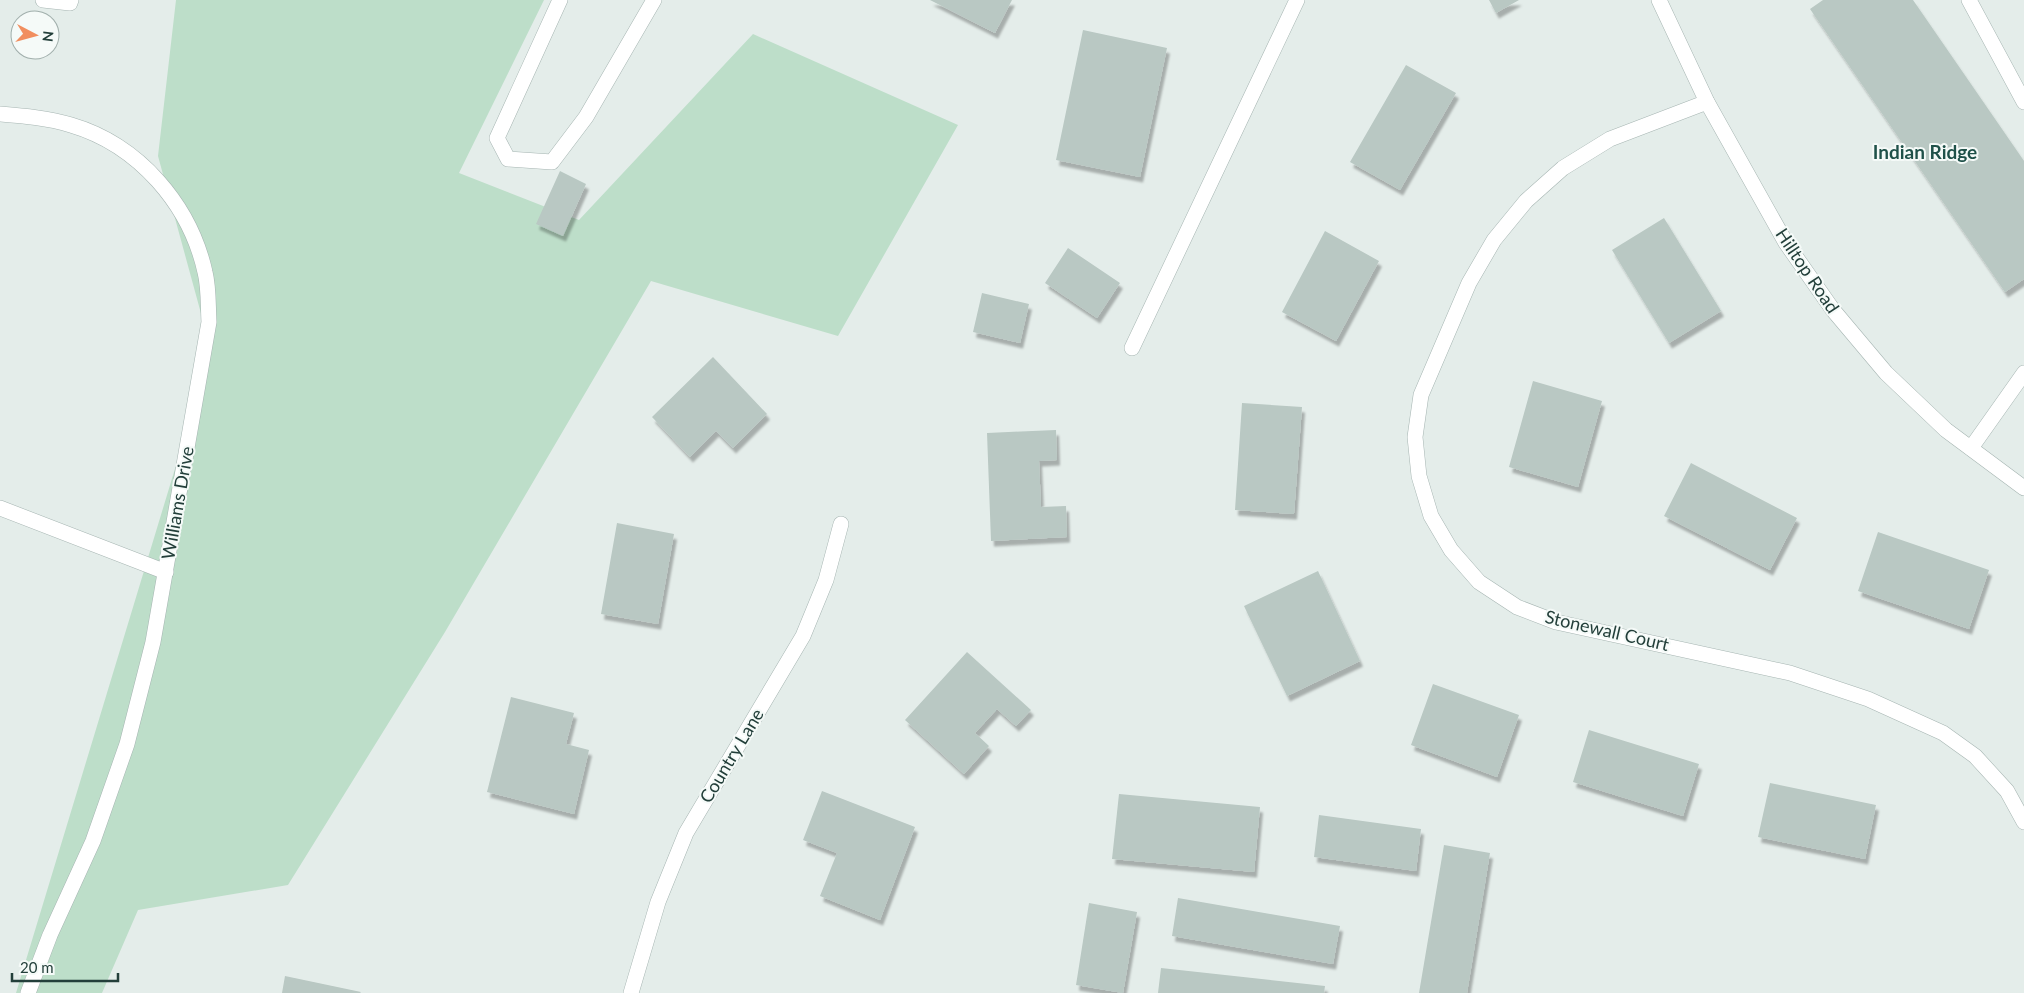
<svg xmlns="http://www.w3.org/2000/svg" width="2024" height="993" font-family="Lato,sans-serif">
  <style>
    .green { fill: #bddec9 }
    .building { fill: #b9c8c3; filter: url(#shadow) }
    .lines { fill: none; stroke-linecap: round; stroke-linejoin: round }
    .service-casing { stroke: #a6b5b2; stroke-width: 16 }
    .minor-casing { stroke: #a6b5b2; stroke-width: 16 }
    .tertiary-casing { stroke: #a6b5b2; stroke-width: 16 }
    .service { stroke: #fff; stroke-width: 15 }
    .minor { stroke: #fff; stroke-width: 15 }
    .tertiary { stroke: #fff; stroke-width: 15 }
    .labels { text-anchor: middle; stroke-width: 4; stroke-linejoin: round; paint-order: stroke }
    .street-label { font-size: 18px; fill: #233f3a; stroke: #f5faf8 }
    .neighbourhood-label { font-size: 19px; font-weight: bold; fill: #1f5149; stroke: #f5faf8 }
  </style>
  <defs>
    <filter id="shadow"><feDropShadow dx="3" dy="5.5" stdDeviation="1" flood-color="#0004"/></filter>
  </defs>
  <rect width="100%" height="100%" fill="#e4edea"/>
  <!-- green -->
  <path class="green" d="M 176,0 L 544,0 L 459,173 L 579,220 L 753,34 L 958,125 L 838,336 L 651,281 L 445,632 L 288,885 L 138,910 L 102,993 L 16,993 L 211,350 L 158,156 Z"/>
  <!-- building -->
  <path class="building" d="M 930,0 L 1012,0 L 995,33 Z
    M 1489,0 L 1519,0 L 1496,13 Z
    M 1823,0 L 1913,0 L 2024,161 L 2024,279 L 2005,292 L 1810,9 Z
    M 1083,30 L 1167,48 L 1140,177 L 1056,160 Z
    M 1406,65 L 1456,93 L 1400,190 L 1350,162 Z
    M 560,171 L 586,184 L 563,236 L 536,224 Z
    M 1664,218 L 1721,311 L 1669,343 L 1612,250 Z
    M 1325,231 L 1379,261 L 1336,341 L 1282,312 Z
    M 1068,248 L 1120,283 L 1097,318 L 1045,283 Z
    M 982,293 L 1029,304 L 1020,343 L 973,332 Z
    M 713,357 L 767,414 L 733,448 L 716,431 L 690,457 L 652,417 Z
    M 1533,381 L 1602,401 L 1578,487 L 1509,467 Z
    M 1242,403 L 1302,407 L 1294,514 L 1235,510 Z
    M 1056,430 L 1057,460 L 1039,461 L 1041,507 L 1066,506 L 1067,537 L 991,541 L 987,433 Z
    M 1691,463 L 1797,518 L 1770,570 L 1664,516 Z
    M 617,523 L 674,534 L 658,624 L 601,614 Z
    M 1878,532 L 1989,570 L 1969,629 L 1858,591 Z
    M 1318,571 L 1360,661 L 1287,696 L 1244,606 Z
    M 967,652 L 1031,710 L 1016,726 L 997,709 L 975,733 L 989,746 L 964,774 L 905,720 Z
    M 1433,684 L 1519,715 L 1497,777 L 1411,745 Z
    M 511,697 L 574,713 L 566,744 L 589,750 L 574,814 L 487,792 Z
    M 1589,730 L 1699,764 L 1683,816 L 1573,782 Z
    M 1770,783 L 1876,805 L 1865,859 L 1758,837 Z
    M 822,791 L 915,827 L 880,920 L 820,896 L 837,853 L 803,840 Z
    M 1119,794 L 1260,807 L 1254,872 L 1112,859 Z
    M 1319,815 L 1421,829 L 1416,871 L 1314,857 Z
    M 1444,845 L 1490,853 L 1467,993 L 1419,993 Z
    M 1178,898 L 1340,926 L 1333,964 L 1172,936 Z
    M 1089,903 L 1137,912 L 1123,993 L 1076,985 Z
    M 1161,968 L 1325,986 L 1324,993 L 1158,993 Z
    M 285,976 L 361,992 L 360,993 L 282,993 Z"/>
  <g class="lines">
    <defs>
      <path id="service" d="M 43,0 L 70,3 L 71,0
        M 560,0 L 497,138 L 508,159 L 552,162 L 586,117 L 654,0
        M 1969,0 L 2024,102
        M 1132,348 L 1297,0
        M 1971,448 L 2024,373
        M 0,508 L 166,572"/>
      <path id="minor" d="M 1707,102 L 1610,139 L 1563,168 L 1526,201 L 1494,240 L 1469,283 L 1421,395 L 1415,437 L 1419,476 L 1431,516 L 1451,550 L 1479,582 L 1517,607 L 1556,622 L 1790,673 L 1868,699 L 1943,733 L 1975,756 L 2007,791 L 2024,822
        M 631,993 L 658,902 L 686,833 L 803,636 L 826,580 L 841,524"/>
      <path id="tertiary" d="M 1659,0 L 1707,102 L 1786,243 L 1833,310 L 1886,373 L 1946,430 L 2024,488
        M 0,114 C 24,116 48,118 71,125 C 139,145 190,205 205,272 C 209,288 208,306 209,322 L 153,642 L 127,744 L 93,841 L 50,935 L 28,993"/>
    </defs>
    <!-- service casing -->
    <use href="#service" class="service-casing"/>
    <!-- minor casing -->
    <use href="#minor" class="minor-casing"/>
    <!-- tertiary casing -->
    <use href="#tertiary" class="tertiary-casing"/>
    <!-- service -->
    <use href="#service" class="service"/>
    <!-- minor -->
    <use href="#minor" class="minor"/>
    <!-- tertiary -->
    <use href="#tertiary" class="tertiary"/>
  </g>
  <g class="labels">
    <!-- street labels -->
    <g class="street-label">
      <text transform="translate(1807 271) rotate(56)" y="6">Hilltop Road</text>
      <text transform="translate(178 503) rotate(-80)" y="6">Williams Drive</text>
      <text transform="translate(1607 631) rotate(13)" y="6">Stonewall Court</text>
      <text transform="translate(732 756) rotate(-59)" y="6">Country Lane</text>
    </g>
    <!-- neighbourhood labels -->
    <g class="neighbourhood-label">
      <text x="1925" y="159">Indian Ridge</text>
    </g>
  </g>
  <!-- north arrow -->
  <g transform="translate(35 35) rotate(96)"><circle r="24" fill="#f5faf8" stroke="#a1afac"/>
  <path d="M0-4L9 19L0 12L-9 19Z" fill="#f18e5f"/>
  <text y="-8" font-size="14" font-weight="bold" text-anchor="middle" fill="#233f3a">N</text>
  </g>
  <!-- scale -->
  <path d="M12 973v8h106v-8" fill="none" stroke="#233f3a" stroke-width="2.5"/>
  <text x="20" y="973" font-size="15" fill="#233f3a" stroke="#f5faf8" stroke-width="4" paint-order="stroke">20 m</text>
</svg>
